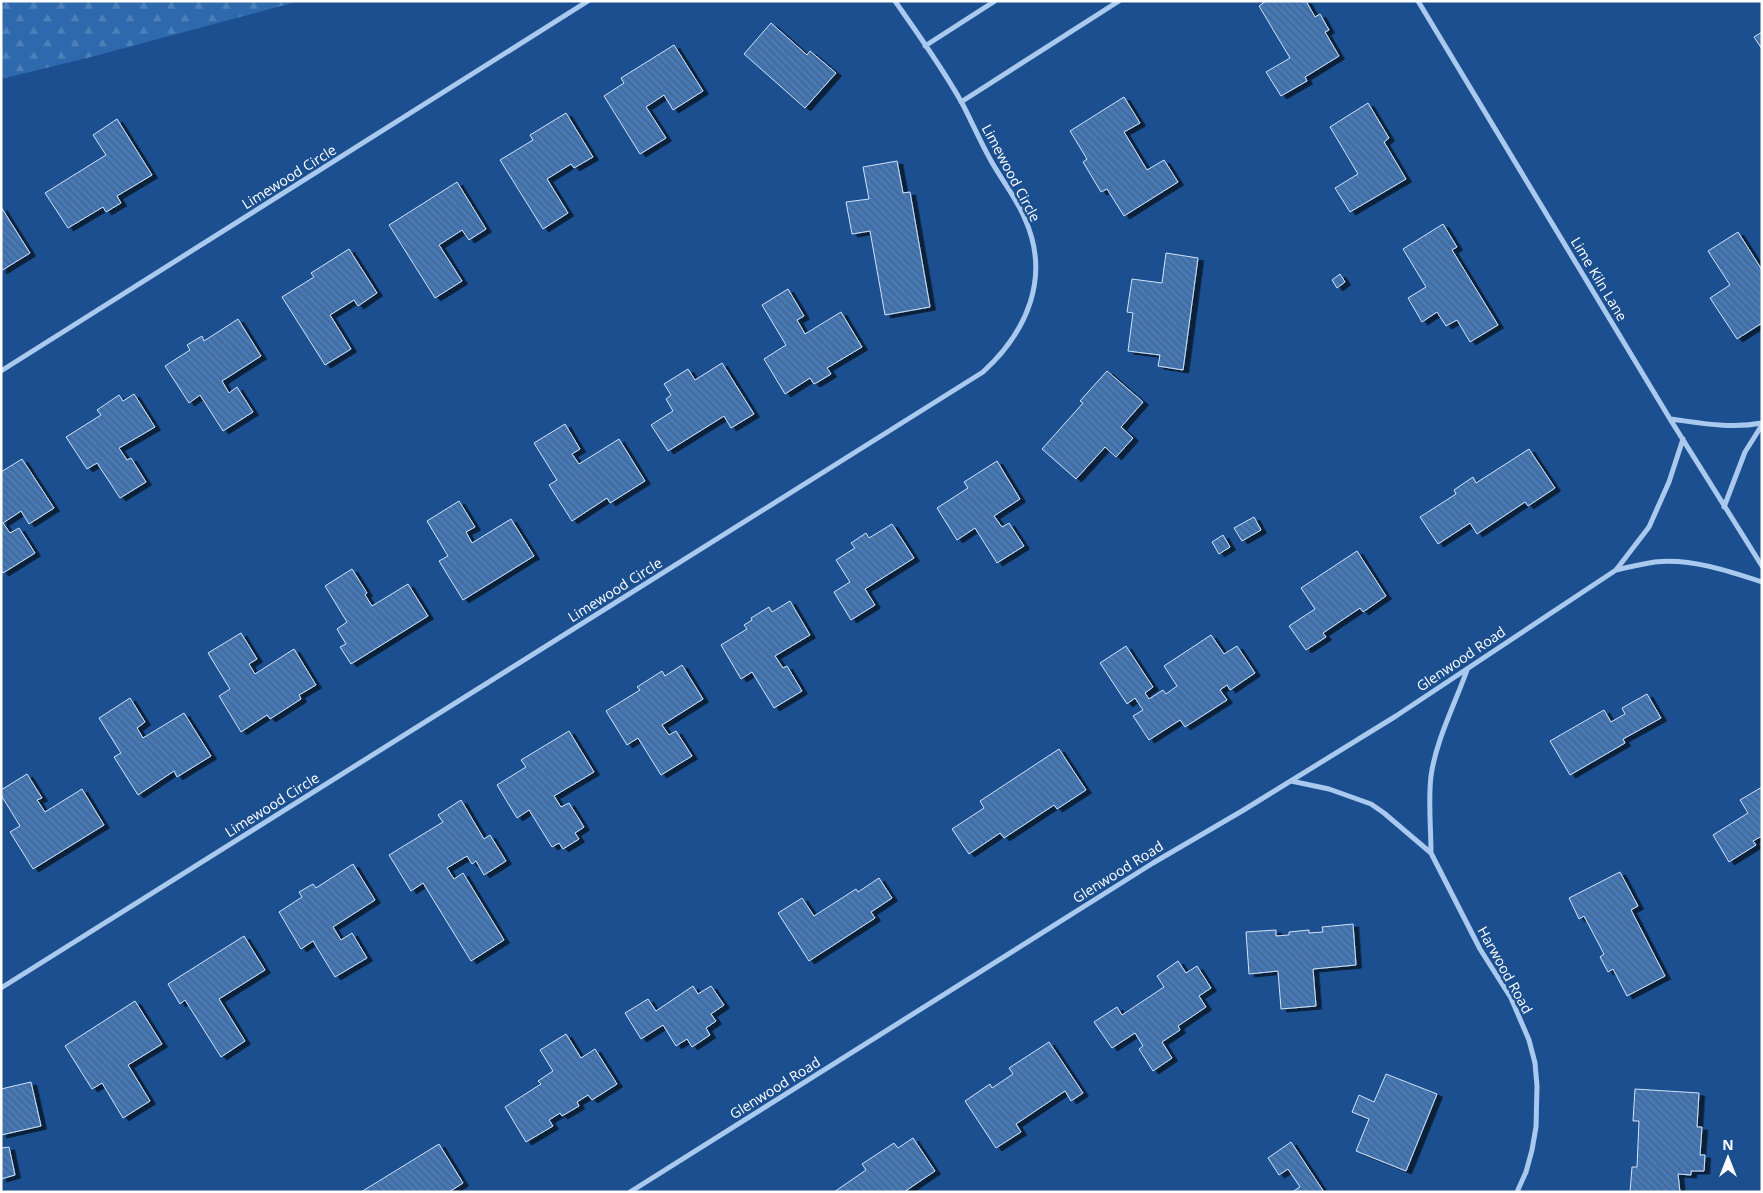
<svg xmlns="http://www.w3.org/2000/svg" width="1763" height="1193" font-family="'Open Sans',sans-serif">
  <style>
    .forest { fill: url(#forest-firs) }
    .building { fill: url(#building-back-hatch); stroke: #cfe3fa; filter: url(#shadow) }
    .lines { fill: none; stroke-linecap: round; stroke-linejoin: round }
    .street { stroke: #a9c9ee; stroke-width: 5 }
    .labels { text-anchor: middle; stroke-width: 5; stroke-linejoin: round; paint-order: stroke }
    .street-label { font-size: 14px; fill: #fff; stroke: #1b4f8f }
  </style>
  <defs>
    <pattern id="forest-firs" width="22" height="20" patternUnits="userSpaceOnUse" patternTransform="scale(1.25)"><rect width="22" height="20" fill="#2e69ad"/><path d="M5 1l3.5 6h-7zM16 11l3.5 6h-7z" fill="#4d80b9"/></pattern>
    <pattern id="building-back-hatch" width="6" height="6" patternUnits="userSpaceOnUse" patternTransform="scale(1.25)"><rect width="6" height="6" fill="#4478b7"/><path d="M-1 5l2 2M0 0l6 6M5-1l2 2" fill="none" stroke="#486282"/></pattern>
    <filter id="shadow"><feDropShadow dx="5.5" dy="3" stdDeviation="0" flood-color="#0009"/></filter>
  </defs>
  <rect width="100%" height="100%" fill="#1b4f8f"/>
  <!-- forest -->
  <path class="forest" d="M 1,1 L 300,1 L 91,57 L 1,79 Z"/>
  <!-- building -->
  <path class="building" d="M 1266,1 L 1306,1 L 1315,17 L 1320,14 L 1329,30 L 1325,32 L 1339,56 L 1305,77 L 1307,81 L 1281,96 L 1266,72 L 1290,58 L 1259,6 Z
    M 771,23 L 807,55 L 810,51 L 836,73 L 805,108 L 744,54 Z
    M 1762,32 L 1762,49 L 1754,37 Z
    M 674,45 L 703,91 L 673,110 L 664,95 L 646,107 L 666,138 L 640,154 L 604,96 L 624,83 L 621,78 Z
    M 1124,97 L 1140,123 L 1124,132 L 1147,170 L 1164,160 L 1178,182 L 1124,216 L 1107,189 L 1101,192 L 1083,162 L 1087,159 L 1070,131 Z
    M 1368,103 L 1389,138 L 1384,142 L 1406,179 L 1350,212 L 1335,188 L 1358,174 L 1330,127 Z
    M 566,113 L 593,157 L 574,168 L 571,164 L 547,179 L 568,213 L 543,229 L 500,160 L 533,140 L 530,135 Z
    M 117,119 L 152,175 L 117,196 L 121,203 L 106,212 L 103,207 L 68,228 L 45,193 L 106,155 L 93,135 Z
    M 897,161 L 903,193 L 910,192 L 930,307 L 885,315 L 870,231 L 852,234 L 846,202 L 869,199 L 863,167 Z
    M 457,182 L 486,229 L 469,240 L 462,230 L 439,245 L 462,281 L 435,298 L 389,225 Z
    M 1,207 L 30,253 L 1,271 Z
    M 1443,224 L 1457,247 L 1452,250 L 1498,325 L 1470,342 L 1457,320 L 1446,326 L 1437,312 L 1422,322 L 1408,298 L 1426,287 L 1403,249 Z
    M 1738,232 L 1762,270 L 1762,323 L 1737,339 L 1710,298 L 1730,285 L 1708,251 Z
    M 349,249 L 377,293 L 358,306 L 354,300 L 330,315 L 351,349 L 325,365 L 282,297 L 314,277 L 311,273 Z
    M 1166,253 L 1198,258 L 1183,370 L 1158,366 L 1160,355 L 1128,351 L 1133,313 L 1127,312 L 1132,279 L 1162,283 Z
    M 1340,274 L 1345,282 L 1337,288 L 1332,280 Z
    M 788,289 L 804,316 L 797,320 L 805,334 L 841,312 L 862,347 L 827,368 L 831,374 L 818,382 L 814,384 L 810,378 L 785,394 L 764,359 L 786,345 L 762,305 Z
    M 238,319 L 261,356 L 222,381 L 229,393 L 237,387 L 253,412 L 223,431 L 200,395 L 189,403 L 165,366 L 190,350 L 187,345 L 202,336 L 204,341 Z
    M 722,363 L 754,414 L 731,428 L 724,416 L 668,451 L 651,425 L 673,411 L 666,399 L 671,395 L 664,384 L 688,369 L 695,380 Z
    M 1107,371 L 1143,402 L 1121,427 L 1133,438 L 1116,457 L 1105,447 L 1076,479 L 1042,449 L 1083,403 L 1080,401 Z
    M 134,394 L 155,427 L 119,448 L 127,460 L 131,458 L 146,482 L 120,498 L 97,463 L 87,469 L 66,437 L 101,415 L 97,410 L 119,395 L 123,401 Z
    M 565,424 L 580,449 L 572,454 L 579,464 L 619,439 L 645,481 L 610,503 L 607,498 L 572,521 L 549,485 L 557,480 L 534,443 Z
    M 1529,449 L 1555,488 L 1528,506 L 1525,502 L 1477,534 L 1470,523 L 1438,544 L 1420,517 L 1456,494 L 1454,490 L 1473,477 L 1476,483 Z
    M 22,459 L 54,508 L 29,524 L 21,511 L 3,523 L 10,533 L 19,528 L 35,553 L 3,573 L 1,570 L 1,472 Z
    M 997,461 L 1020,499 L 994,516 L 1002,527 L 1009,523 L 1024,546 L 997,563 L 975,528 L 957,540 L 937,508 L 968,488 L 964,482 Z
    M 459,501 L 475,527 L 466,532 L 472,543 L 511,519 L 534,556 L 463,600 L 439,561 L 448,556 L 427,521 Z
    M 1254,517 L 1261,530 L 1242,541 L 1234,528 Z
    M 892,524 L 914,558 L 865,589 L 875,605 L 851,620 L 834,592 L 850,582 L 836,560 L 855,548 L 851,543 L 866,533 L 869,538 Z
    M 1223,535 L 1230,547 L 1219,554 L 1212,542 Z
    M 1357,551 L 1386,596 L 1363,612 L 1360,608 L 1323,633 L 1326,637 L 1306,650 L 1289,626 L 1315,609 L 1301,588 Z
    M 352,569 L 367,593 L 365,595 L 372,606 L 408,584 L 428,616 L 351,664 L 340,647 L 346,644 L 337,629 L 347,622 L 325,586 Z
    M 790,601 L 810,635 L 775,656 L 783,668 L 787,666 L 802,691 L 774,708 L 752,672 L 741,679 L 721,645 L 747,629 L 744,625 L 752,620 L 751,618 L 769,607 L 772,612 Z
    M 241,633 L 257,659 L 249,664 L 255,674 L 294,649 L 316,685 L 299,695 L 301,699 L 270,719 L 267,715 L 241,732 L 219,696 L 230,689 L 208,653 Z
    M 1211,635 L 1224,654 L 1237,646 L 1255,673 L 1230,690 L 1227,685 L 1220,690 L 1227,700 L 1185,727 L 1180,720 L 1149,740 L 1133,716 L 1143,710 L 1135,698 L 1127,704 L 1100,663 L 1126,646 L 1153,687 L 1145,693 L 1149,699 L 1163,690 L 1166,694 L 1177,686 L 1164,666 Z
    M 682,665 L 703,699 L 662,725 L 669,735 L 676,731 L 692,756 L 661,775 L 638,738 L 627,745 L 606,711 L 640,690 L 637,687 L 662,671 L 665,676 Z
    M 1647,694 L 1661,718 L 1623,739 L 1625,743 L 1570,775 L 1550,741 L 1604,710 L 1611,722 L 1625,714 L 1622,708 Z
    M 130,698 L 145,722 L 137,728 L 143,738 L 184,713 L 211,756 L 177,777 L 174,771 L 138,795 L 114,757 L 121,753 L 99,718 Z
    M 569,731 L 594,772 L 554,796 L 561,807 L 569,803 L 584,827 L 575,833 L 579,839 L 563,849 L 559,843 L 552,847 L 529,810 L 517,818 L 497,785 L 526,767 L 521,760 Z
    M 1059,749 L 1086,790 L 1057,809 L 1054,805 L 1004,838 L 1000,833 L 969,854 L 952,829 L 984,808 L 980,801 Z
    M 27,774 L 42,798 L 37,800 L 45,812 L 82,789 L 104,825 L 33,869 L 10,832 L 20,826 L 1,795 L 1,790 Z
    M 1762,787 L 1762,836 L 1753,841 L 1756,845 L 1729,862 L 1713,835 L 1748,813 L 1740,800 Z
    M 461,800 L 484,839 L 490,835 L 506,861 L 484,875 L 476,861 L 472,864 L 467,856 L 447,868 L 454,879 L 463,873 L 504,940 L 471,961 L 423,883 L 411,891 L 389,855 L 443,822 L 438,815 Z
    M 353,864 L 375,900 L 333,927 L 341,940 L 352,933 L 367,958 L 335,977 L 313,941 L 301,949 L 279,912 L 302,897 L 299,892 L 313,884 L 316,888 Z
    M 1620,872 L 1638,906 L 1631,910 L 1665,976 L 1627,996 L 1613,969 L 1608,972 L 1600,957 L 1604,954 L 1584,916 L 1579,919 L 1569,898 Z
    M 879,878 L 892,898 L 871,912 L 875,918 L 809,961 L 778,913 L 802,898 L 814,916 L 856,889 L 858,892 Z
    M 1353,924 L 1356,965 L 1313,969 L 1316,1006 L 1281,1009 L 1278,971 L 1249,974 L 1246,932 L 1276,930 L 1276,936 L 1289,935 L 1289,932 L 1309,930 L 1309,933 L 1323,932 L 1322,927 Z
    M 244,936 L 265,970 L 219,999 L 245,1041 L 221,1057 L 185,1000 L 180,1004 L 168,984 Z
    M 1178,961 L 1186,973 L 1197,966 L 1211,988 L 1199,996 L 1206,1007 L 1178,1026 L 1180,1030 L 1162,1042 L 1172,1058 L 1153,1071 L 1139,1049 L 1143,1046 L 1135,1033 L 1112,1048 L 1094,1022 L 1117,1007 L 1122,1015 L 1164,987 L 1157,976 Z
    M 693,986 L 698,994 L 711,986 L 724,1005 L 711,1014 L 716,1021 L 706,1028 L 710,1035 L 692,1047 L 687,1039 L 676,1046 L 663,1025 L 641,1039 L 625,1013 L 648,999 L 656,1011 Z
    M 135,1001 L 162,1044 L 128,1065 L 150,1101 L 123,1118 L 102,1083 L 92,1089 L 65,1046 Z
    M 566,1034 L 581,1058 L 595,1049 L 617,1084 L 592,1100 L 588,1095 L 577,1102 L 579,1106 L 562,1116 L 560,1113 L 549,1120 L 553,1126 L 526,1142 L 505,1107 L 541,1084 L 538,1081 L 553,1071 L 540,1050 Z
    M 1049,1042 L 1083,1093 L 1071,1101 L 1065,1091 L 1016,1124 L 1021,1132 L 996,1148 L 965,1101 L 990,1084 L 992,1088 L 1013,1074 L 1009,1068 Z
    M 1386,1074 L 1437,1094 L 1406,1171 L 1356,1151 L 1369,1119 L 1352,1112 L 1359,1095 L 1374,1102 Z
    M 31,1082 L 41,1126 L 1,1135 L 1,1089 Z
    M 1635,1089 L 1699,1093 L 1697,1127 L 1702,1127 L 1700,1155 L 1705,1155 L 1704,1171 L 1691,1171 L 1691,1175 L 1678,1174 L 1680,1192 L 1630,1192 L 1632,1167 L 1637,1167 L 1639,1121 L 1633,1121 Z
    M 913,1138 L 935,1171 L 904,1192 L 834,1192 L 866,1170 L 862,1164 L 894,1143 L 898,1148 Z
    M 1291,1142 L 1324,1192 L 1292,1192 L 1300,1187 L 1288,1169 L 1279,1175 L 1268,1158 Z
    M 439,1144 L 463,1183 L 449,1192 L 361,1192 Z
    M 9,1147 L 15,1175 L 1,1179 L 1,1148 Z"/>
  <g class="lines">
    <!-- street -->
    <path class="street" d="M 1418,1 L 1670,419 L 1762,566
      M 925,46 L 995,1
      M 961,102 L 1119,1
      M 1,371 L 588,1
      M 1670,419 C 1701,423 1731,429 1762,423
      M 1724,507 L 1745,452 L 1762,425
      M 1616,570 C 1629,567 1642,564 1655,562 C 1690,558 1729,571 1762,582
      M 1291,781 L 1329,789 L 1371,804 L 1384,813 L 1431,853 L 1480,949 L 1511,998 L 1529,1040 L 1535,1063 L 1537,1086 L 1536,1127 L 1532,1150 L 1526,1172 L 1517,1192
      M 1431,853 C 1431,828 1428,801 1431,776 C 1436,740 1455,704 1467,670
      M 1,988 L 983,372 C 1027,332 1051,277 1025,219 C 1016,197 1000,178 989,157 C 979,139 971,120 962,103 C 942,67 918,34 895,1
      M 630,1192 L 1153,863 L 1242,811 L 1396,716 L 1616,570 L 1649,527 L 1669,482 L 1683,439"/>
  </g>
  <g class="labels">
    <!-- street labels -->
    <g class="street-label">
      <text transform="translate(1011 173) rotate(62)" y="5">Limewood Circle</text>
      <text transform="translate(289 177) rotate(-32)" y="5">Limewood Circle</text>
      <text transform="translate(1599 279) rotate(59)" y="5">Lime Kiln Lane</text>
      <text transform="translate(615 590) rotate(-32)" y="5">Limewood Circle</text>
      <text transform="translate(1461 659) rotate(-34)" y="5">Glenwood Road</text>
      <text transform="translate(272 805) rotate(-32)" y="5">Limewood Circle</text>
      <text transform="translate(1118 872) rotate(-32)" y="5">Glenwood Road</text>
      <text transform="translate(1505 970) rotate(61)" y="5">Harwood Road</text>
      <text transform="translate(775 1088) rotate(-32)" y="5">Glenwood Road</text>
    </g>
  </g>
  <!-- border -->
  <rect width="1763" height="1193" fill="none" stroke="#ffffff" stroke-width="5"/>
  <!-- north arrow -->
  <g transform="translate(1728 1158)" stroke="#1b4f8f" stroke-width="4" paint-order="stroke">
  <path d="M0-4L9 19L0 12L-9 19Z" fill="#ffffff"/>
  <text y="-8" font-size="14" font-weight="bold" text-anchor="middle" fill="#ffffff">N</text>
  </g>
</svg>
